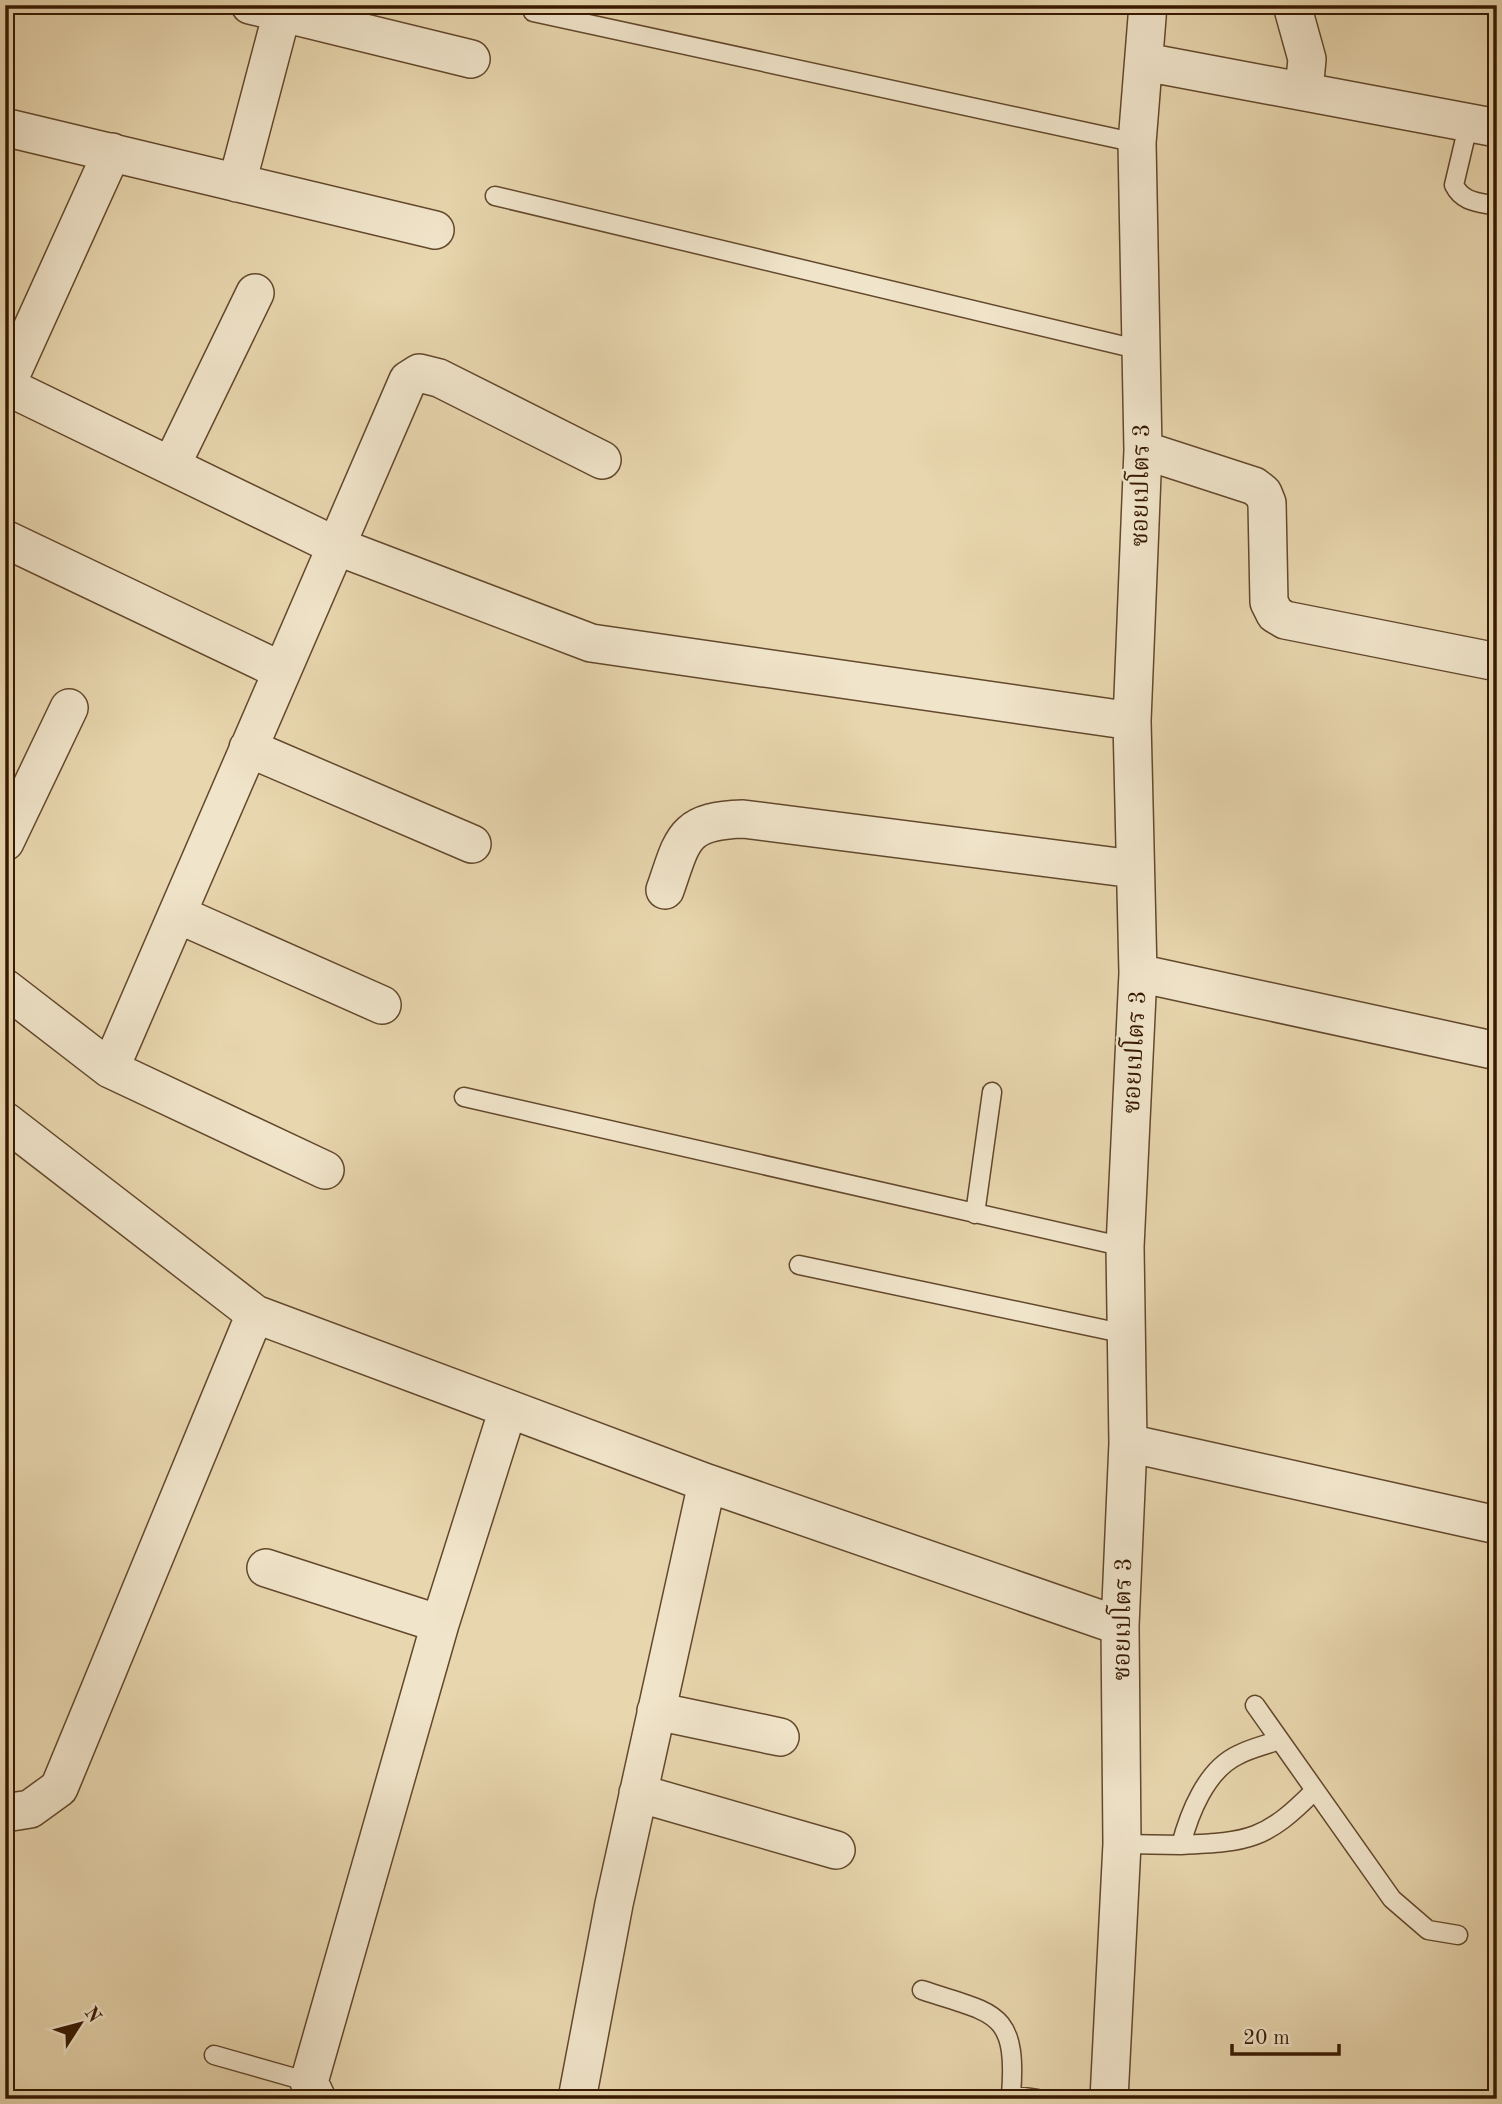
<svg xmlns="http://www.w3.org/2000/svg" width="1502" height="2104" font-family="'Old Standard TT','Noto Serif Thai',serif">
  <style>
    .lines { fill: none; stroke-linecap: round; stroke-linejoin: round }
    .lane-casing { stroke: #63482c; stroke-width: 21 }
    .street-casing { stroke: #63482c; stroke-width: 40 }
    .lane { stroke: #f0e4ca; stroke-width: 18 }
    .street { stroke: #f0e4ca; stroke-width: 37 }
    .labels { text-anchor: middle; stroke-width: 5; stroke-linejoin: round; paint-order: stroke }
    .street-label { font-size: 24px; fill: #371901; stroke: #f0e4ca }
  </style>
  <rect width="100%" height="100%" fill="#e8d6ae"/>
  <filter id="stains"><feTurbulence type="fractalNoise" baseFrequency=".00286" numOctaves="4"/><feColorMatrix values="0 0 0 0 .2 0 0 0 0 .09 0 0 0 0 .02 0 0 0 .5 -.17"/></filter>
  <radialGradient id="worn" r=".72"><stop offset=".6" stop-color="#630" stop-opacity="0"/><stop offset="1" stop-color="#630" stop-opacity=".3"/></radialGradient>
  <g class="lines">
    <defs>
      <path id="lane" d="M 533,12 L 1137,143
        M 1469,122 L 1454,185 C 1463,203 1479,202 1497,206
        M 495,196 L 1141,350
        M 464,1097 L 1125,1247
        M 975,1214 L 992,1092
        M 799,1265 L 1126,1334
        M 1255,1705 L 1392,1899 L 1428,1930 L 1458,1935
        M 1122,1844 L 1181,1845 C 1189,1814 1206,1770 1238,1755 C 1251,1748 1266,1745 1279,1740
        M 1181,1845 C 1249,1842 1266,1840 1315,1790
        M 922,1990 C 993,2014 1018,2009 1011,2095 L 1037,2099
        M 214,2055 L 309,2082"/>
      <path id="street" d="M 250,5 L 471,59
        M 1292,5 L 1307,59 L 1304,91
        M 1145,62 L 1497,128
        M 8,128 L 435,230
        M 237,183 L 284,5
        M 6,386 L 336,546 L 591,643 L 1132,721
        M 5,388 L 112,152
        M 1143,450 L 1254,486 L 1263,493 L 1267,503 L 1269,602 L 1275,614 L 1285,620 L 1497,662
        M 171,466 L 255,293
        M 5,539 L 282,671
        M 248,748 L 472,844
        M 5,842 L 69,708
        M 665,890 C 683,839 682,821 743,819 L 1134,869
        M 177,914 L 382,1005
        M 1138,973 L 1497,1051
        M 5,988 L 110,1069
        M 5,1121 L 255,1314 L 707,1483 L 1120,1626
        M 325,1170 L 110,1069 L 408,380 L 419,373 L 439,378 L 602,460
        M 1128,1443 L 1497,1525
        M 266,1568 L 440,1624
        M 656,1711 L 780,1737
        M 638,1793 L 836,1850
        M 5,1813 L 30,1809 L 59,1788 L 255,1314
        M 317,2099 L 309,2082 L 440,1624 L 508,1409
        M 577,2099 L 614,1904 L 707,1483
        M 1109,2099 L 1122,1844 L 1120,1626 L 1128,1443 L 1125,1247 L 1138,973 L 1132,721 L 1143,450 L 1137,143 L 1148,5"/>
    </defs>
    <!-- lane casing -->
    <use href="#lane" class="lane-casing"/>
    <!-- street casing -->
    <use href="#street" class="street-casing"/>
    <!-- lane -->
    <use href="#lane" class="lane"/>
    <!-- street -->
    <use href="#street" class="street"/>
  </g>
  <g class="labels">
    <!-- street labels -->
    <g class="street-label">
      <text transform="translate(1140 485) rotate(-89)" y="8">ซอยเปโตร 3</text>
      <text transform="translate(1134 1052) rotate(-87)" y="8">ซอยเปโตร 3</text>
      <text transform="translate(1122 1619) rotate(-89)" y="8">ซอยเปโตร 3</text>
    </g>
  </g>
  <!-- margin -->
  <rect width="1502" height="2104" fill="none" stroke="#e8d6ae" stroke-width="28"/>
  <rect x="7" y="7" width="1488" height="2090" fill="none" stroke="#371901" stroke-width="3.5"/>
  <rect x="14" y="14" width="1474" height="2076" fill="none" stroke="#371901" stroke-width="2"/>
  <!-- north arrow -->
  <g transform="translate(80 2024) rotate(54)" stroke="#f0e4ca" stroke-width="5" paint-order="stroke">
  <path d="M0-5L12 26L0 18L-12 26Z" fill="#371901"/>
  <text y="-10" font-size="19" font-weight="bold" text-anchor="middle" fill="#371901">N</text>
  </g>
  <!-- scale -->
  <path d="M1232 2044v10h107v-10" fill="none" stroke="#371901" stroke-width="3.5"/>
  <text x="1243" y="2044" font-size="21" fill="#371901" stroke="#f0e4ca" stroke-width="5" paint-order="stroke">20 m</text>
  <rect width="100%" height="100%" filter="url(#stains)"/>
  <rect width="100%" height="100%" fill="url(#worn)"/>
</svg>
